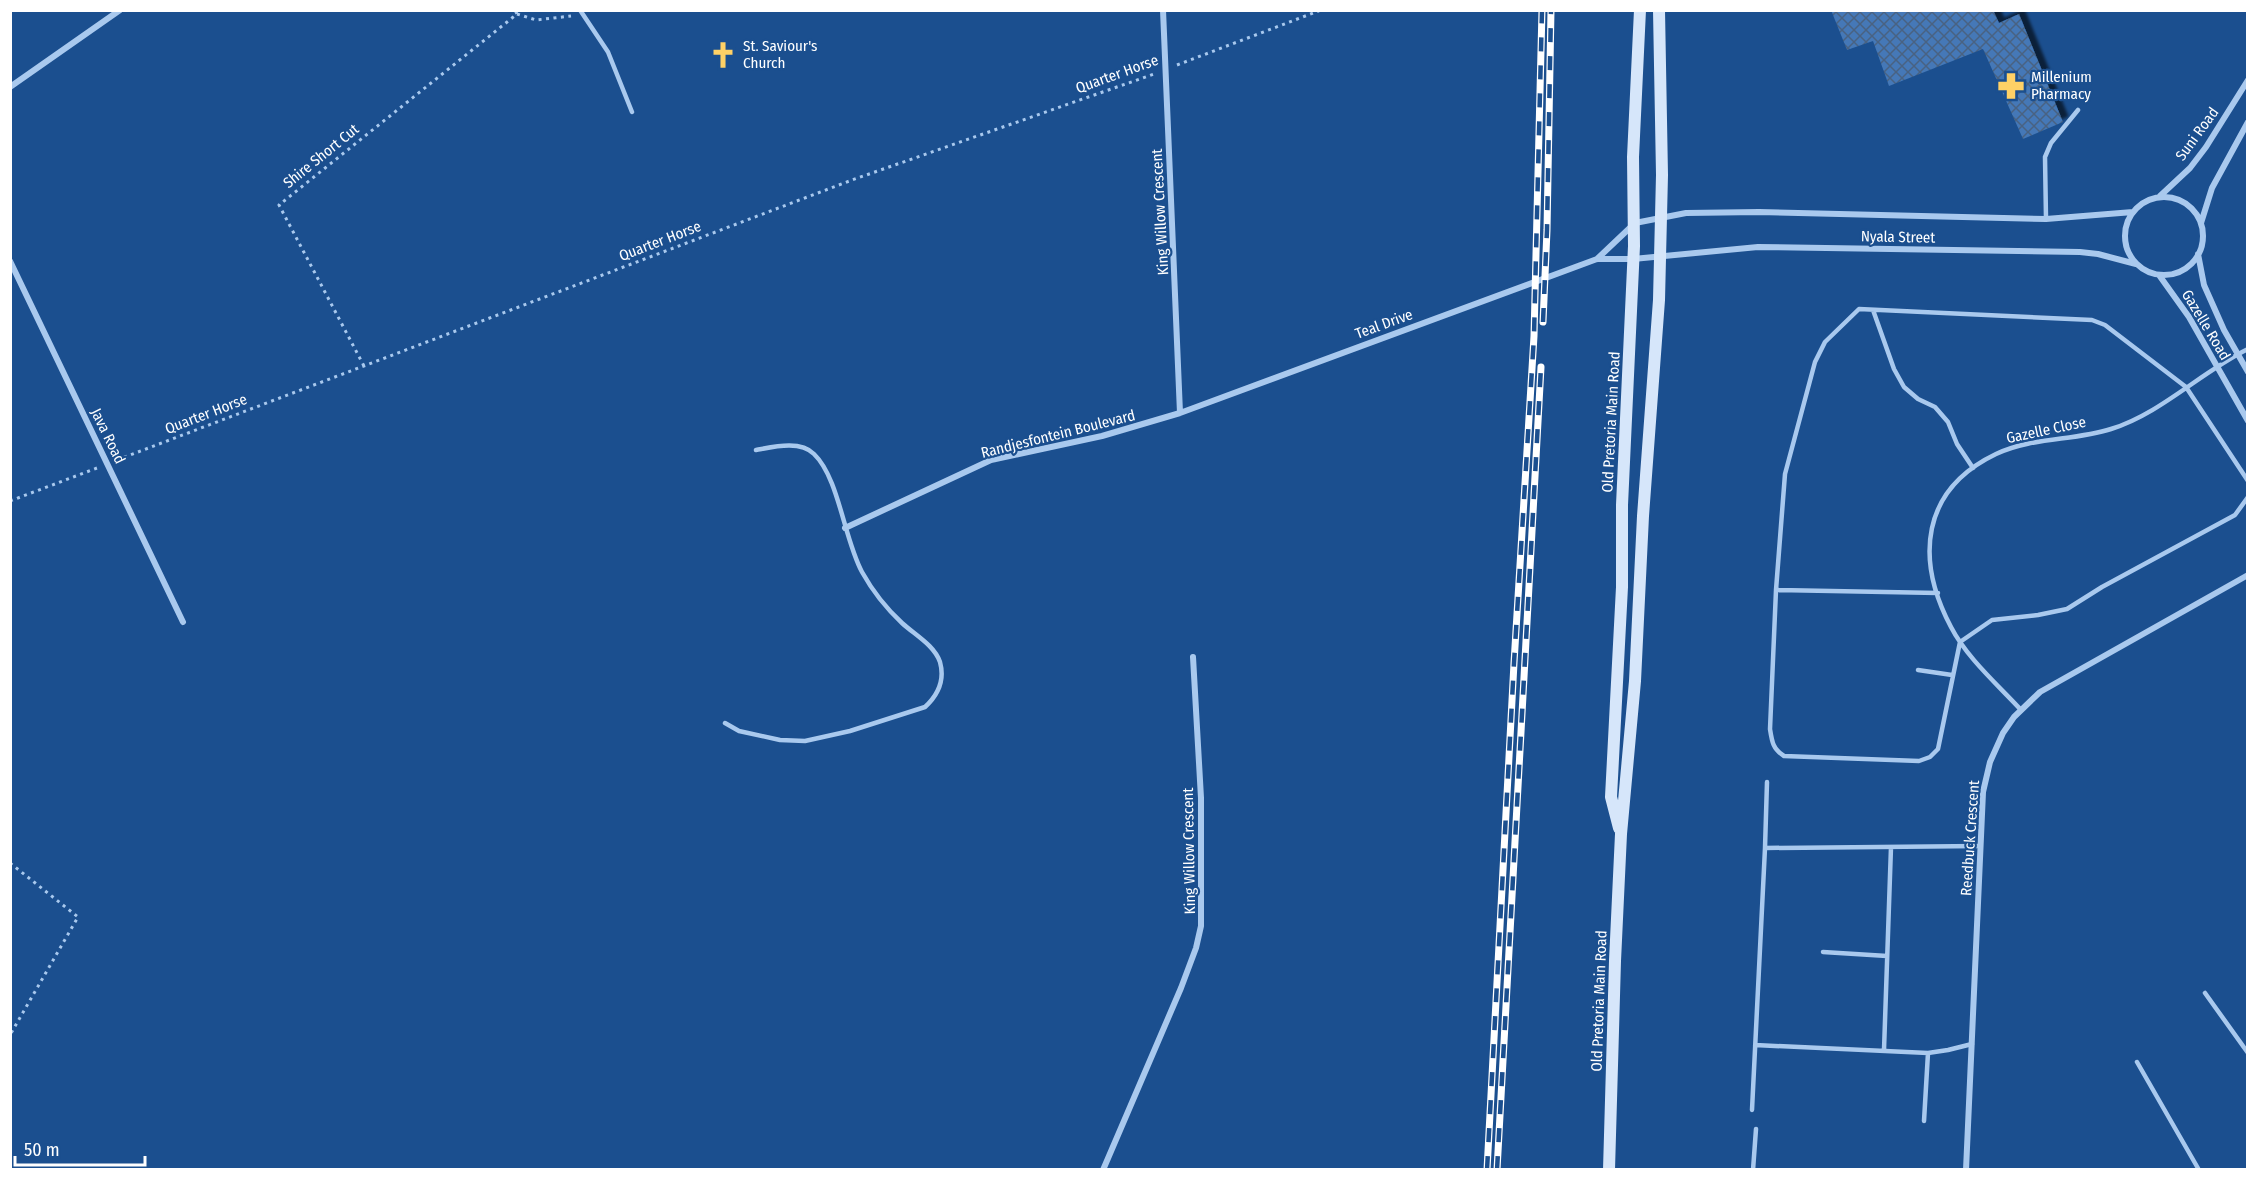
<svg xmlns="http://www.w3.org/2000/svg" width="2258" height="1180" font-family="'Fira Sans Condensed',sans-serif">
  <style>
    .building { fill: url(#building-cross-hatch); filter: url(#shadow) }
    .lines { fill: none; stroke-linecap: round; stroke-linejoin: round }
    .path { stroke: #a9c9ee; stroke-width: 3; stroke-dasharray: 3 4.5; stroke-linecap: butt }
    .lane { stroke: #a9c9ee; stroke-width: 4.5 }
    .street { stroke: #a9c9ee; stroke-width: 6 }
    .secondary { stroke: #d6e6fa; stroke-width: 12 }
    .rail-casing { stroke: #fff; stroke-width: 7 }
    .rail { stroke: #1b4f8f; stroke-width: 4.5; stroke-dasharray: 14; stroke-linecap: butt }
    .labels { text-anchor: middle; stroke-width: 4.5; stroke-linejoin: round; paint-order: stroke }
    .poi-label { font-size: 15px; fill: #fff; stroke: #1b4f8f; text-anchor: start }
    .street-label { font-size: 15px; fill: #fff; stroke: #1b4f8f }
  </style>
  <defs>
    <pattern id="building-cross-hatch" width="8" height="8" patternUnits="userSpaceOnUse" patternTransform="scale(1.5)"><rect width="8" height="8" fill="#4478b7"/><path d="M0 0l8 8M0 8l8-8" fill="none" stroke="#486282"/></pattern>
    <filter id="shadow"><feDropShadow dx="5.5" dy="-5.5" stdDeviation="1.5" flood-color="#0009"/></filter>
  </defs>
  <rect width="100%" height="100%" fill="#1b4f8f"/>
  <!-- building -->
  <path class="building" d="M 1831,10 L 1993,10 L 1999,23 L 2019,14 L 2063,122 L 2023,139 L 1983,49 L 1889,86 L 1873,41 L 1847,50 Z"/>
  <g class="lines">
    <!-- path -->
    <path class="path" d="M 517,14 L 536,20 L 571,16
      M 1177,65 L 1321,10
      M 364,366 L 279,205 L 517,14 L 515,10
      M 117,460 L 852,180 L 1154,74
      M 10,501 L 97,468
      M 10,863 L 78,917 L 10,1035"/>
    <!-- lane -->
    <path class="lane" d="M 580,10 L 608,52 L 632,112
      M 2046,219 L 2045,157 L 2051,143 L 2078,110
      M 1873,310 L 1894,369 L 1904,387 L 1918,399 L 1935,407 L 1948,422 L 1957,444 L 1973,468
      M 2248,481 L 2186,387 L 2105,325 L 2092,320 L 1859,309 L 1825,342 L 1815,362 L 1785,474 L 1776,590 L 1770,729 C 1772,742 1773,749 1784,756 L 1919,761 L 1930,757 L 1938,749 L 1960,642 L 1992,620 L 2038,615 L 2067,609 L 2102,587 L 2235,515 L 2248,497
      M 1776,590 L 1938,593
      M 1918,670 L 1952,675
      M 2021,710 C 1997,684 1967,658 1951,627 C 1915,559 1921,490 1996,454 C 2032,437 2074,441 2111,429 C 2160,414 2201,372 2248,349
      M 725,723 L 739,731 L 780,740 L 805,741 L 850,731 L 925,707 C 938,695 945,680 940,662 C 934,645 915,635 902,623 C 887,609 872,590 862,572 C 844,539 839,478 814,454 C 800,440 773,447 756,450
      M 1767,782 L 1765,848 L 1980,846
      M 1823,952 L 1887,956
      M 2205,993 L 2248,1053
      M 1755,1045 L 1928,1053 L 1948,1050 L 1972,1044
      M 1884,1050 L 1891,847
      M 2137,1062 L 2199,1170
      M 1752,1110 L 1765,848
      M 1924,1121 L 1928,1053
      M 1753,1170 L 1756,1129"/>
    <!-- street -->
    <path class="street" d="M 1163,10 L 1180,413
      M 10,87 L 120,10
      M 2160,196 L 2190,168 L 2206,147 L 2248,80
      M2125 236a39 39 0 1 1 78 0a39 39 0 1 1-78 0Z
      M 2201,223 L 2212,188 L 2248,122
      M 2198,254 L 2204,285 L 2224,330 L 2248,372
      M 1597,259 L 1635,223 L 1686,213 L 1759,212 L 2046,219 L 2133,212
      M 10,261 L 183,622
      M 2159,275 L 2189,317 L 2248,421
      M 845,528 L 991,460 L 1102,436 L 1180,413 L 1597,259 L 1633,259 L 1758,247 L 2080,252 L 2098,254 L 2136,264
      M 1103,1170 L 1181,988 L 1196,948 L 1201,926 L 1201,798 L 1193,657
      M 1966,1170 L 1983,792 L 1990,762 L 2003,733 L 2014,717 L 2040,692 L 2248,575"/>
    <!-- secondary -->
    <path class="secondary" d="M 1619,828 L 1611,797 L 1622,587 L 1622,505 L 1634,246 L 1633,157 L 1640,10
      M 1609,1170 L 1615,961 L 1621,834 L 1635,681 L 1643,516 L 1659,300 L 1662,175 L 1659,10"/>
    <defs>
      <path id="rail" d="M 1543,322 L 1547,230 L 1551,10
        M 1487,1170 L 1514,663 L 1534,336 L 1542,10
        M 1497,1170 L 1541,367"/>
    </defs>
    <!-- rail casing -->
    <use href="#rail" class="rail-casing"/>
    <!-- rail -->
    <use href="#rail" class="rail"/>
  </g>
  <!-- icons -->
  <defs>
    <symbol id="church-bare" viewBox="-9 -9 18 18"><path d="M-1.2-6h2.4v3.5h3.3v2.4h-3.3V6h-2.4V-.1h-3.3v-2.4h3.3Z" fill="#ffd166" stroke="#1b4f8f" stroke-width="2.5" paint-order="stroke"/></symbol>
    <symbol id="pharmacy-bare" viewBox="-9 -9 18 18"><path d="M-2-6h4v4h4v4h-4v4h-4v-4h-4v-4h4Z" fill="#ffd166" stroke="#1b4f8f" stroke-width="2.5" paint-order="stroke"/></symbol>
  </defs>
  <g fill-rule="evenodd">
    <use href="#church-bare" x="704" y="36" width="38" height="38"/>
    <use href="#pharmacy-bare" x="1992" y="67" width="38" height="38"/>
  </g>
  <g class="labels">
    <!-- poi labels -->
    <g class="poi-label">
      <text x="743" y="51">St. Saviour's<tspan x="743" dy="17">Church</tspan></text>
      <text x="2031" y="82">Millenium<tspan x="2031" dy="17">Pharmacy</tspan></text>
    </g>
    <!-- street labels -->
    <g class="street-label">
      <text transform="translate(1117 74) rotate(-20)" y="5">Quarter Horse</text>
      <text transform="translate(2197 134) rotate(-54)" y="5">Suni Road</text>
      <text transform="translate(321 156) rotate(-39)" y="5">Shire Short Cut</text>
      <text transform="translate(1160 212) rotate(-93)" y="5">King Willow Crescent</text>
      <text transform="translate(1898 237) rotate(1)" y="5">Nyala Street</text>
      <text transform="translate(660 241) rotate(-21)" y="5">Quarter Horse</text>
      <text transform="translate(1384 324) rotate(-20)" y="5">Teal Drive</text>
      <text transform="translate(2206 325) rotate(59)" y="5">Gazelle Road</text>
      <text transform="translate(206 414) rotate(-21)" y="5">Quarter Horse</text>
      <text transform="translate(1611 422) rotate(-87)" y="5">Old Pretoria Main Road</text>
      <text transform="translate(2046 430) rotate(-12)" y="5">Gazelle Close</text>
      <text transform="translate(1058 434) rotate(-14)" y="5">Randjesfontein Boulevard</text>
      <text transform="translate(108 436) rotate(64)" y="5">Java Road</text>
      <text transform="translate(1970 838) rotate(-86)" y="5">Reedbuck Crescent</text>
      <text transform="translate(1189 851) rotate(-91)" y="5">King Willow Crescent</text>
      <text transform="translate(1599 1001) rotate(-88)" y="5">Old Pretoria Main Road</text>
    </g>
  </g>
  <!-- border -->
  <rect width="2258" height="1180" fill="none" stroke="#ffffff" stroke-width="24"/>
  <!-- scale -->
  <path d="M15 1156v9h130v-9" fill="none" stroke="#ffffff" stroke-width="3"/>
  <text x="24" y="1156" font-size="18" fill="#ffffff" stroke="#1b4f8f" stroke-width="4.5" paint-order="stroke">50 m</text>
</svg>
